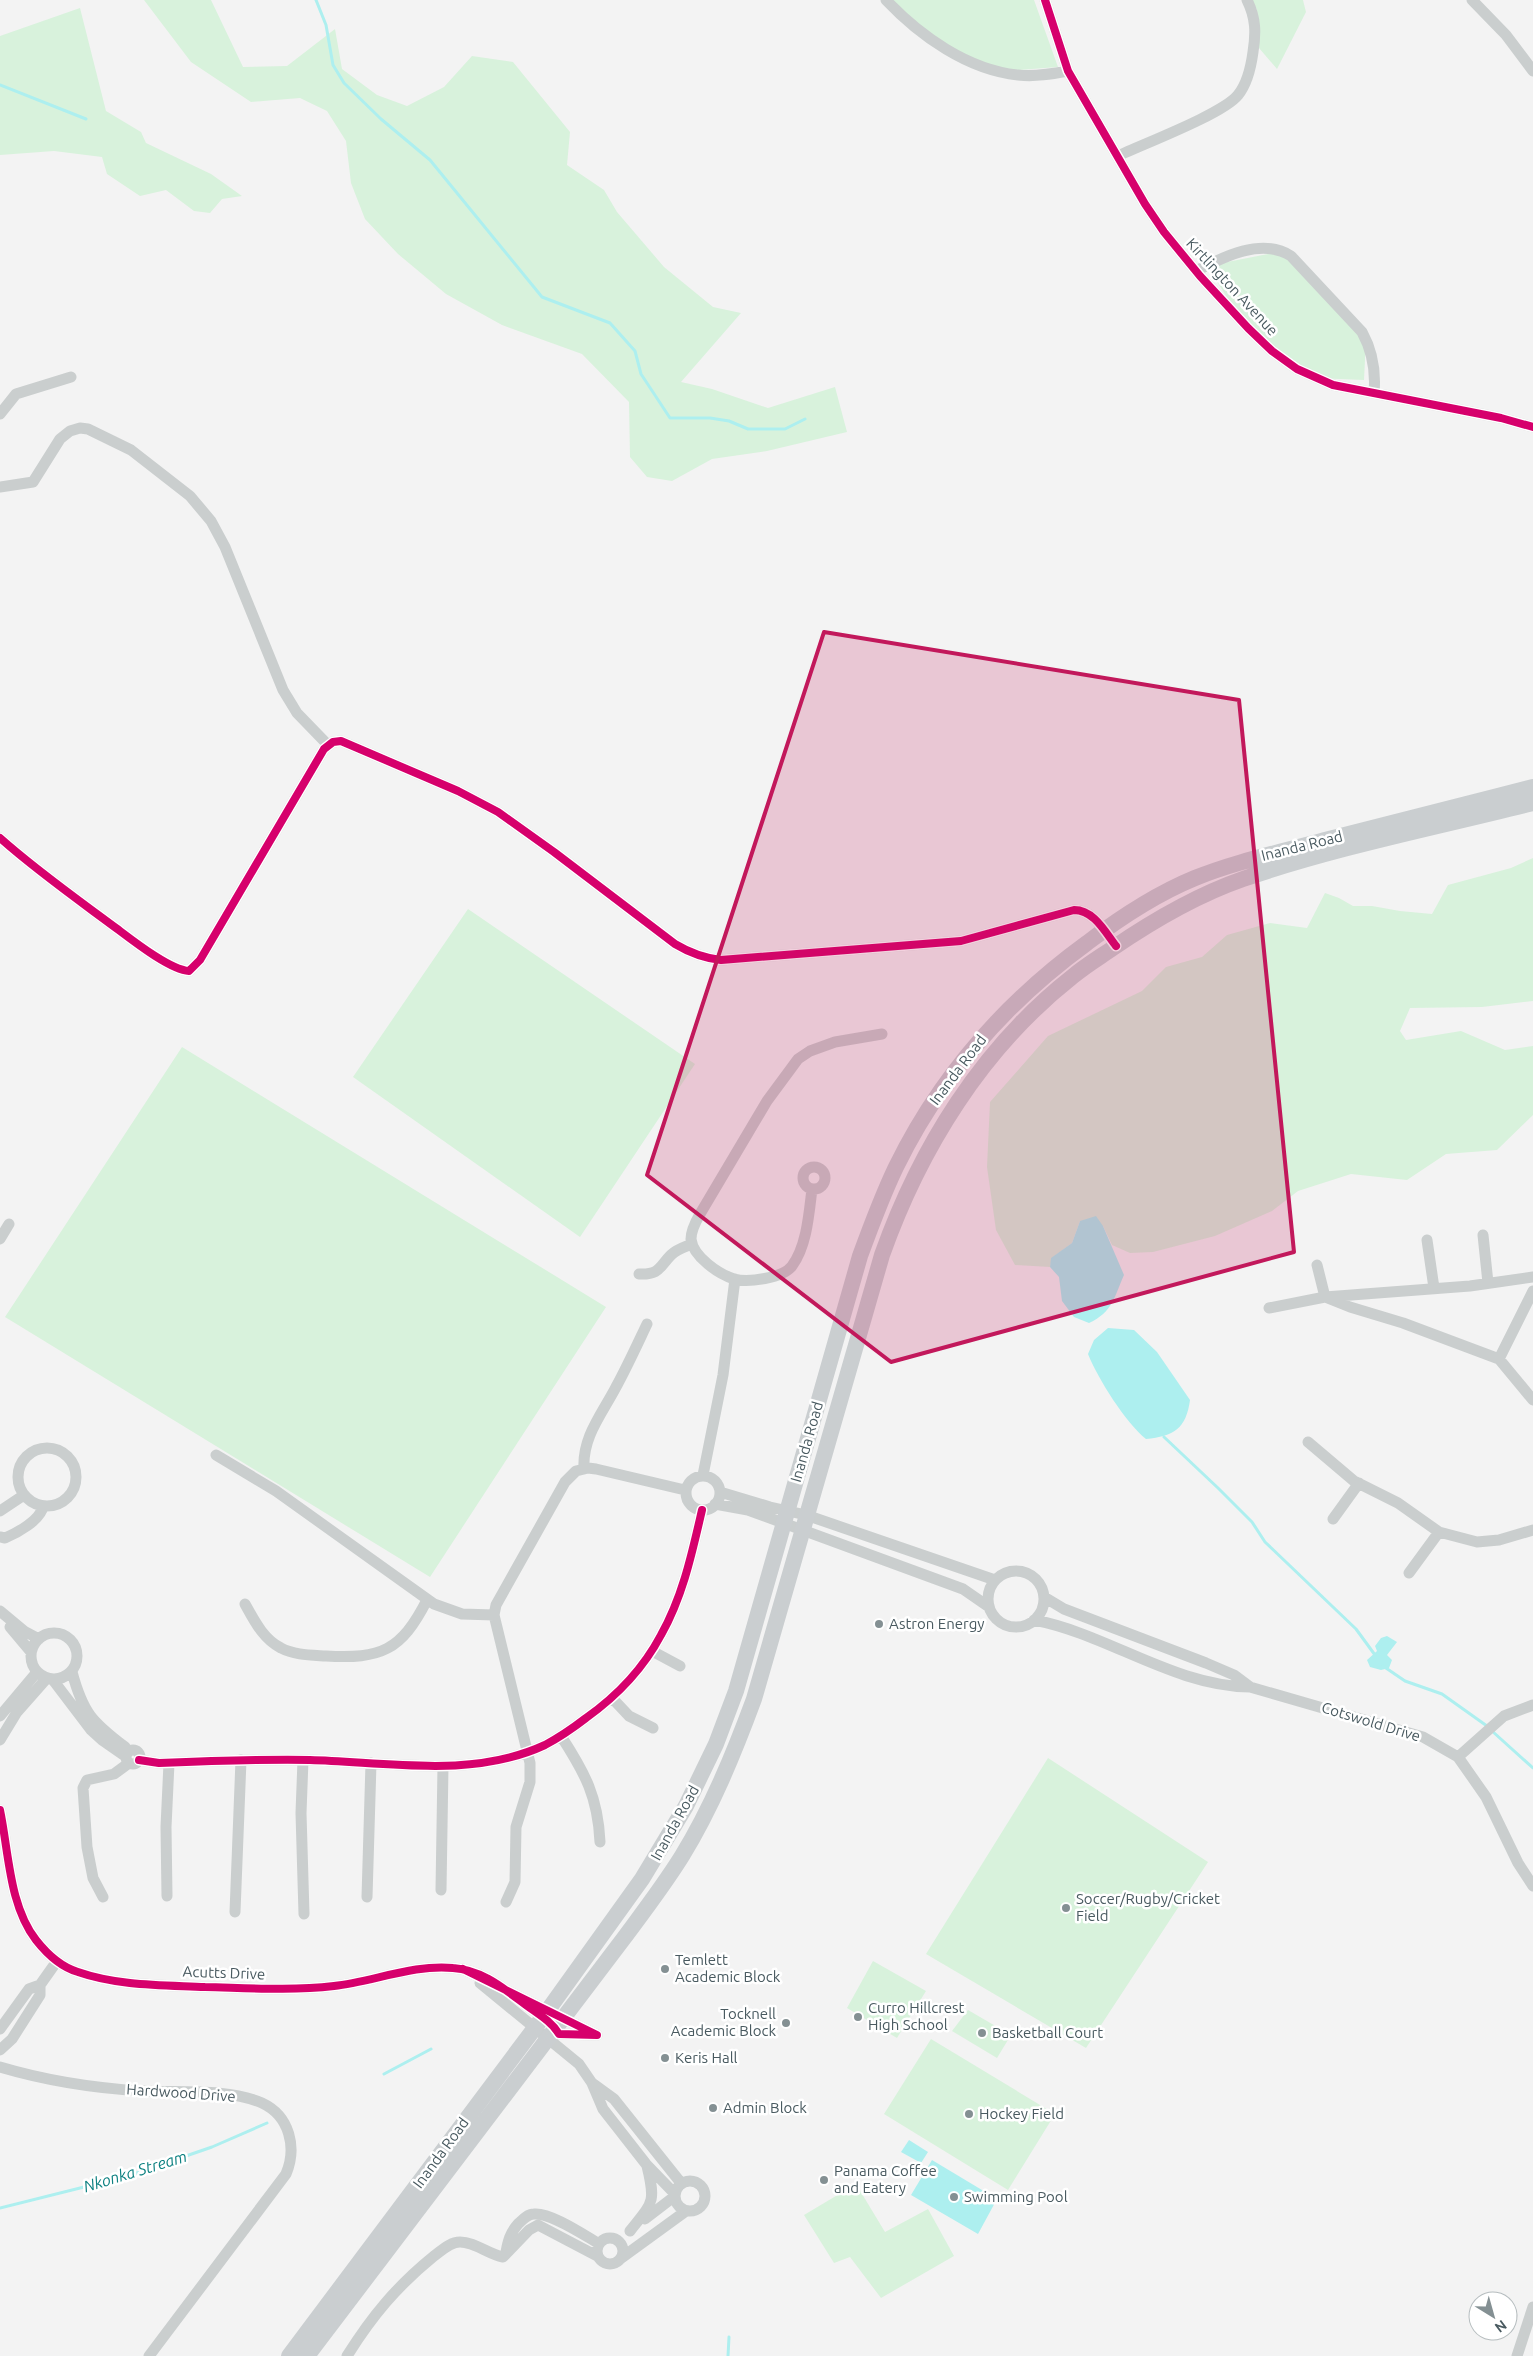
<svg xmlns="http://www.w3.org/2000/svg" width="1533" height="2356" font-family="Ubuntu,sans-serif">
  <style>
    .green { fill: #d8f2dc }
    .water { fill: #adefef }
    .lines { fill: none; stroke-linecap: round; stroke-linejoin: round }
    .stream { stroke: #adefef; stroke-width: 3 }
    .minor { stroke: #cacece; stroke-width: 11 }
    .secondary { stroke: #caced0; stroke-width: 16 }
    .cycleway-casing { stroke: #fff; stroke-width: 11 }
    .cycleway { stroke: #d6006c; stroke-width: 8 }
    .marked { fill: #c2185b; fill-opacity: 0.2; stroke: #c2185b; stroke-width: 4; stroke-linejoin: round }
    .poi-dot { fill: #849093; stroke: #fff; stroke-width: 2 }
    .labels { text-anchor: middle; stroke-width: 5; stroke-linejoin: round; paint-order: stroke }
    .street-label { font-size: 15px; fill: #495a60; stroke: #fff }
    .poi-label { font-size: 15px; fill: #495a60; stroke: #fff; text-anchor: start }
    .water-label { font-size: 16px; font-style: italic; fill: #0d8181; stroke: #fff }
  </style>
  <rect width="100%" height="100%" fill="#f3f3f3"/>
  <!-- green -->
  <path class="green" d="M 144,0 L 211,0 L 243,67 L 287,66 L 335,29 L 342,69 L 377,95 L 407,106 L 444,87 L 472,56 L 513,62 L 570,132 L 567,165 L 604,190 L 617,212 L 664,267 L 713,307 L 741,313 L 681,382 L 712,389 L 768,408 L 835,387 L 847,432 L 767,451 L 712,459 L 672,481 L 647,477 L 630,457 L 629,402 L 582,354 L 502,325 L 446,294 L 398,254 L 365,219 L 351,183 L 346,141 L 327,111 L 300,98 L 251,102 L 191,62 Z
    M 889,0 L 1034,0 L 1058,67 L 1019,70 L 979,65 L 922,31 Z
    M 1252,0 L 1303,0 L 1306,12 L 1277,69 L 1259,48 L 1257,10 Z
    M 80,8 L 106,111 L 141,132 L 146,143 L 211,174 L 242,196 L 222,199 L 210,213 L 194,211 L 166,190 L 140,196 L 107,174 L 102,157 L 54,151 L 0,155 L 0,36 Z
    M 1283,251 L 1366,339 L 1364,380 L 1315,378 L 1244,324 L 1207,266 Z
    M 1533,858 L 1533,1001 L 1482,1007 L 1410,1008 L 1400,1031 L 1406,1040 L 1461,1031 L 1505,1050 L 1533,1046 L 1533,1115 L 1497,1150 L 1446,1154 L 1407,1180 L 1351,1174 L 1298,1191 L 1272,1211 L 1215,1236 L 1153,1252 L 1130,1253 L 1112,1245 L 1103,1226 L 1080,1221 L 1072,1243 L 1052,1258 L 1050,1267 L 1015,1265 L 996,1230 L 987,1167 L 990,1102 L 1048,1036 L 1142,991 L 1166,967 L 1202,957 L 1227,935 L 1270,923 L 1307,928 L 1325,893 L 1339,898 L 1353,906 L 1372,906 L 1400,911 L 1432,914 L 1448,885 L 1511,868 Z
    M 468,909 L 695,1064 L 580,1237 L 353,1077 Z
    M 182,1047 L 606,1307 L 430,1577 L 5,1317 Z
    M 1048,1758 L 1208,1862 L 1086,2048 L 926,1954 Z
    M 873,1961 L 926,1991 L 897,2038 L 847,2008 Z
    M 968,2010 L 1011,2035 L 997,2058 L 952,2031 Z
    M 931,2039 L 1055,2114 L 1008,2190 L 884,2114 Z
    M 856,2184 L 885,2232 L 928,2209 L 954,2256 L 881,2298 L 850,2257 L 834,2263 L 804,2215 Z"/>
  <!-- water -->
  <path class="water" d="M 1096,1216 L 1103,1226 L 1124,1275 C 1114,1297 1113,1312 1089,1323 L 1074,1317 L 1062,1301 L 1059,1277 L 1050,1267 L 1051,1258 L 1072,1243 L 1080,1221 Z
    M 1108,1328 L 1134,1330 L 1157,1352 L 1190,1400 C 1186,1429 1174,1436 1146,1439 C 1126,1423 1098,1379 1088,1354 L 1094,1340 Z
    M 1387,1636 L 1397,1642 L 1387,1655 L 1392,1660 L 1389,1668 L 1381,1670 L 1370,1667 L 1367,1660 L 1377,1651 L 1375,1646 L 1381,1638 Z
    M 909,2140 L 928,2152 L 921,2163 L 901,2152 Z
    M 932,2160 L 997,2199 L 978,2234 L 911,2195 Z"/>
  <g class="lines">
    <!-- stream -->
    <path class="stream" d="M 316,0 L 326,25 L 333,65 L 344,83 L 381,119 L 430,160 L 542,297 L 610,323 L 635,351 L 641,374 L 670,418 L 710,418 L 729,421 L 748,429 L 785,429 L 805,419
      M 0,85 L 86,119
      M 1164,1437 L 1218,1488 L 1252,1522 L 1265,1542 L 1356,1629 L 1375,1655
      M 1383,1666 L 1405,1681 L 1442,1694 L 1487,1726
      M 1492,1731 L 1533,1768
      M 384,2074 L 431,2049
      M 0,2208 L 128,2176 L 212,2147 L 267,2123
      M 728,2356 L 729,2337"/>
    <!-- minor -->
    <path class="minor" d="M 886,0 C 920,36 968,70 1018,75 C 1035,77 1052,74 1068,71
      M 1045,0 L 1068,71 L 1145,204 L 1164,232 L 1200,276 L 1248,328 L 1272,351 L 1297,369 L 1333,385 L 1501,418 L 1533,427
      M 1472,0 L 1506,35 L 1533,71
      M 1118,156 C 1143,144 1223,114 1238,95 C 1247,84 1251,67 1253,52 C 1256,33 1256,18 1247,0
      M 1196,271 C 1223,257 1262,237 1291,256 L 1362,332 C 1373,352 1376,371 1374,393
      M 0,414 L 16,394 L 71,377
      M 0,487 L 33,482 L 60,439 L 70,431 L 80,428 L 88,429 L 131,450 L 190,496 L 211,521 L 225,547 L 283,690 L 297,713 L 328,745
      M 0,838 C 37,871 77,899 116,928 C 132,940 170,970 189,971 L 200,960 L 324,749 L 333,742 L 341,741 L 458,791 L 498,812 L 554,852 L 675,944 C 690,953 703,958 721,960 L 961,941 L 1074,910 C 1094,910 1105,932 1116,946
      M803 1178a11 11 0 1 1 22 0a11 11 0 1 1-22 0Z
      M 812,1189 C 809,1213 807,1246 792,1266 C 783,1278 748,1283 734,1279 C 719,1274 693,1257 691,1239 C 691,1230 696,1221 700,1214 L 767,1101 L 798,1059 L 810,1051 L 835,1042 L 882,1034
      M 1483,1235 L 1488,1283
      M 0,1239 L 9,1224
      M 1427,1240 L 1434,1288
      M 1317,1265 L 1325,1297 L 1350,1307 L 1403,1323 L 1499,1359 L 1533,1400
      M 639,1274 C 660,1275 659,1267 671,1255 C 677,1249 685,1247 692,1244
      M 1269,1308 L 1325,1297 L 1470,1286 L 1533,1277
      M 1499,1359 L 1533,1291
      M 1308,1442 L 1354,1481 L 1398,1503 L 1439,1532 L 1477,1542 L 1499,1540 L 1533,1530
      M18 1477a29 29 0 1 1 58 0a29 29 0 1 1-58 0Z
      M 216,1455 L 276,1491 L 434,1604 L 462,1614 L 494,1615
      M 584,1469 C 582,1437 602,1414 616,1387 C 627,1367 637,1345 647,1324
      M 703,1475 L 723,1375 L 735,1279
      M686 1493a17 17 0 1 1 34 0a17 17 0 1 1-34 0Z
      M 720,1492 L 770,1507 L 806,1515 L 995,1580
      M 715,1504 L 748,1510 L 963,1589 L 989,1607
      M 0,1511 L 24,1495
      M 1333,1519 L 1359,1483
      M 0,1537 L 5,1538 C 17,1533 41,1520 43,1506
      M988 1599a28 28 0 1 1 56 0a28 28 0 1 1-56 0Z
      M 1409,1573 L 1439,1532
      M 1044,1597 L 1064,1609 L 1206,1663 L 1234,1675 L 1250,1687
      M 245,1604 C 254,1620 263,1639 281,1648 C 294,1655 311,1655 326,1656 C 381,1659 401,1651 427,1600
      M 0,1611 L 24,1631 L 39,1639
      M 1034,1620 C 1108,1634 1173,1686 1250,1687 L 1423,1737 L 1458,1757 L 1486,1797 L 1518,1863 L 1533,1886
      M 10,1627 L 31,1652
      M31 1656a23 23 0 1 1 46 0a23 23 0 1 1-46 0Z
      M 652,1651 L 680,1666
      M 72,1672 C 83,1713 92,1722 125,1747
      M 53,1680 L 91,1730 L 102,1740 L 125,1756
      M 613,1699 L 629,1716 L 653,1728
      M 0,1716 L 37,1672
      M 561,1736 C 585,1773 598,1797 600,1842
      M 0,1740 L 17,1712 L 47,1678
      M126 1757a7 7 0 1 1 14 0a7 7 0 1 1-14 0Z
      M 1458,1757 L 1504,1716 L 1533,1705
      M 139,1760 L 159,1763 C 209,1761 260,1759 310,1760 C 386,1762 472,1779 545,1745 C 560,1737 573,1728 586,1718 C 617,1696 643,1669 661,1635 C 683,1596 692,1553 702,1510
      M 303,1760 L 301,1813 L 304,1914
      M 0,1810 C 9,1853 9,1905 36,1940 C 47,1954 61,1967 78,1972 C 118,1986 163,1985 205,1987 C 248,1988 291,1991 334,1986 C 372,1982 414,1964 453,1968 C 482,1970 503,1988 526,2005 C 538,2014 551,2021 559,2034 L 597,2035 L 463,1969
      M 441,1890 L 443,1766
      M 167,1896 L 166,1827 L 169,1763
      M 103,1897 L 93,1878 L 87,1847 L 83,1788 L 87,1780 L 114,1774 L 129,1763
      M 367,1897 L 371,1763
      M 506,1902 L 515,1882 L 516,1827 L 530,1782 L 530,1763 L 494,1615 L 496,1605 L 565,1482 L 576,1471 L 588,1468 L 596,1469 L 685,1490
      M 235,1912 L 241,1760
      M 480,1983 L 579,2064 L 592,2083 L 603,2109 L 646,2164 L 675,2194
      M 0,2029 L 29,1989 L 40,1985
      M 0,2050 L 12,2039 L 40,1995 L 40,1985 L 57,1961
      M 0,2067 C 47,2081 93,2088 142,2091 C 179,2093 228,2088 262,2103 C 290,2116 297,2148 286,2174 L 149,2356
      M 592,2083 L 614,2099 L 681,2183
      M675 2196a15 15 0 1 1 30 0a15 15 0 1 1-30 0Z
      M 645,2219 L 675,2196
      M 630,2231 C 653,2202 656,2203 647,2166
      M597 2251a13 13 0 1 1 26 0a13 13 0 1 1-26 0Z
      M 506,2252 C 508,2241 510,2233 518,2224 C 523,2219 528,2214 534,2214 C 550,2212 584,2235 598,2243
      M 620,2259 L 686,2211
      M 347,2356 C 372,2316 397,2286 434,2256 C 441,2251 450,2242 460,2242 C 475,2242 488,2254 503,2257 L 529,2230 L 538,2225 L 597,2256
      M 1517,2356 L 1533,2307"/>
    <!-- secondary -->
    <path class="secondary" d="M 289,2356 L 543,2017 L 642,1879 L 686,1806 L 716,1744 L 736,1691 L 860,1256 C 871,1226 882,1196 896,1167 C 940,1077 1006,1002 1087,943 C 1121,917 1156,894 1195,878 C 1237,861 1282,852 1325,840 C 1395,822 1464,805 1533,787
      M 307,2356 L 624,1938 C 644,1911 664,1885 682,1856 C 712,1807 734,1753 754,1699 L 882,1255 C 920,1148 982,1048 1072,977 C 1085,966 1100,957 1113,948 C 1154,920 1197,895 1243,879 C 1336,847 1438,827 1533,803"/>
    <defs>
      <path id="cycleway" d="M 1045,0 L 1068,71 L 1145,204 L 1164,232 L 1200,276 L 1248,328 L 1272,351 L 1297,369 L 1333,385 L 1501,418 L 1533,427
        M 0,838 C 37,871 77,899 116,928 C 132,940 170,970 189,971 L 200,960 L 324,749 L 333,742 L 341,741 L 458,791 L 498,812 L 554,852 L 675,944 C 690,953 703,958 721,960 L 961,941 L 1074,910 C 1094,910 1105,932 1116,946
        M 139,1760 L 159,1763 C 209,1761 260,1759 310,1760 C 386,1762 472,1779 545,1745 C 560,1737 573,1728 586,1718 C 617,1696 643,1669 661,1635 C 683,1596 692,1553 702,1510
        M 0,1810 C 9,1853 9,1905 36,1940 C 47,1954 61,1967 78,1972 C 118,1986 163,1985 205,1987 C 248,1988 291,1991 334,1986 C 372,1982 414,1964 453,1968 C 482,1970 503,1988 526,2005 C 538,2014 551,2021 559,2034 L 597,2035 L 463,1969"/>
    </defs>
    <!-- cycleway casing -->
    <use href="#cycleway" class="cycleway-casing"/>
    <!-- cycleway -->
    <use href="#cycleway" class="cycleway"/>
  </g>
  <!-- marked area -->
  <path class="marked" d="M 824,632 L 1239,700 L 1294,1252 L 891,1362 L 647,1175 Z"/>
  <!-- markers -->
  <g class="poi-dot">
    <circle cx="879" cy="1624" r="5"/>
    <circle cx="1066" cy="1908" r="5"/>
    <circle cx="665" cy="1969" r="5"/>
    <circle cx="858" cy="2017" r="5"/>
    <circle cx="786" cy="2023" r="5"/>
    <circle cx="982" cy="2033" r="5"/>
    <circle cx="665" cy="2058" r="5"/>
    <circle cx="713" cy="2108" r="5"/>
    <circle cx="969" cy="2114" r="5"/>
    <circle cx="824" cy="2180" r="5"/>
    <circle cx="954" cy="2197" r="5"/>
  </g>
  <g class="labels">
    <!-- street labels -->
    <g class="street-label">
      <text transform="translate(1232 287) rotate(47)" y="5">Kirtlington Avenue</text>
      <text transform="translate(1302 846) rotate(-14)" y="5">Inanda Road</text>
      <text transform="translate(958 1070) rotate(-53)" y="5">Inanda Road</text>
      <text transform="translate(807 1442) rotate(-74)" y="5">Inanda Road</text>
      <text transform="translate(1371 1722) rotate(17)" y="5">Cotswold Drive</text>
      <text transform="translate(675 1823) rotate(-61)" y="5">Inanda Road</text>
      <text transform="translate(224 1973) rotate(2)" y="5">Acutts Drive</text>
      <text transform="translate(181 2093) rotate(4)" y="5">Hardwood Drive</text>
      <text transform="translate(441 2153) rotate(-54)" y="5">Inanda Road</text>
    </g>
    <!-- poi labels -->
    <g class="poi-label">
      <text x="889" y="1629">Astron Energy</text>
      <text x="1076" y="1904">Soccer/Rugby/Cricket<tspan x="1076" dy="17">Field</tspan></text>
      <text x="675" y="1965">Temlett<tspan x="675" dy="17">Academic Block</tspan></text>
      <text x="868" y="2013">Curro Hillcrest<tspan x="868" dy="17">High School</tspan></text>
      <text x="776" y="2019" text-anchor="end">Tocknell<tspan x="776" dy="17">Academic Block</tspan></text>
      <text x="992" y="2038">Basketball Court</text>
      <text x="675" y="2063">Keris Hall</text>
      <text x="723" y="2113">Admin Block</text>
      <text x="979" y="2119">Hockey Field</text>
      <text x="834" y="2176">Panama Coffee<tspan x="834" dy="17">and Eatery</tspan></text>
      <text x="964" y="2202">Swimming Pool</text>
    </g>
    <!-- water labels -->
    <g class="water-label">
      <text transform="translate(135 2171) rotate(-17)" y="6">Nkonka Stream</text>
    </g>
  </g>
  <!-- north arrow -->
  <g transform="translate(1493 2316) rotate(143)"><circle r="24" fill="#ffffff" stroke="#b6bdbf"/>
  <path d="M0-4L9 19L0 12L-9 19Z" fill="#849093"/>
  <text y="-8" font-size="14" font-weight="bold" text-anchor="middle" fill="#495a60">N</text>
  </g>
</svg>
